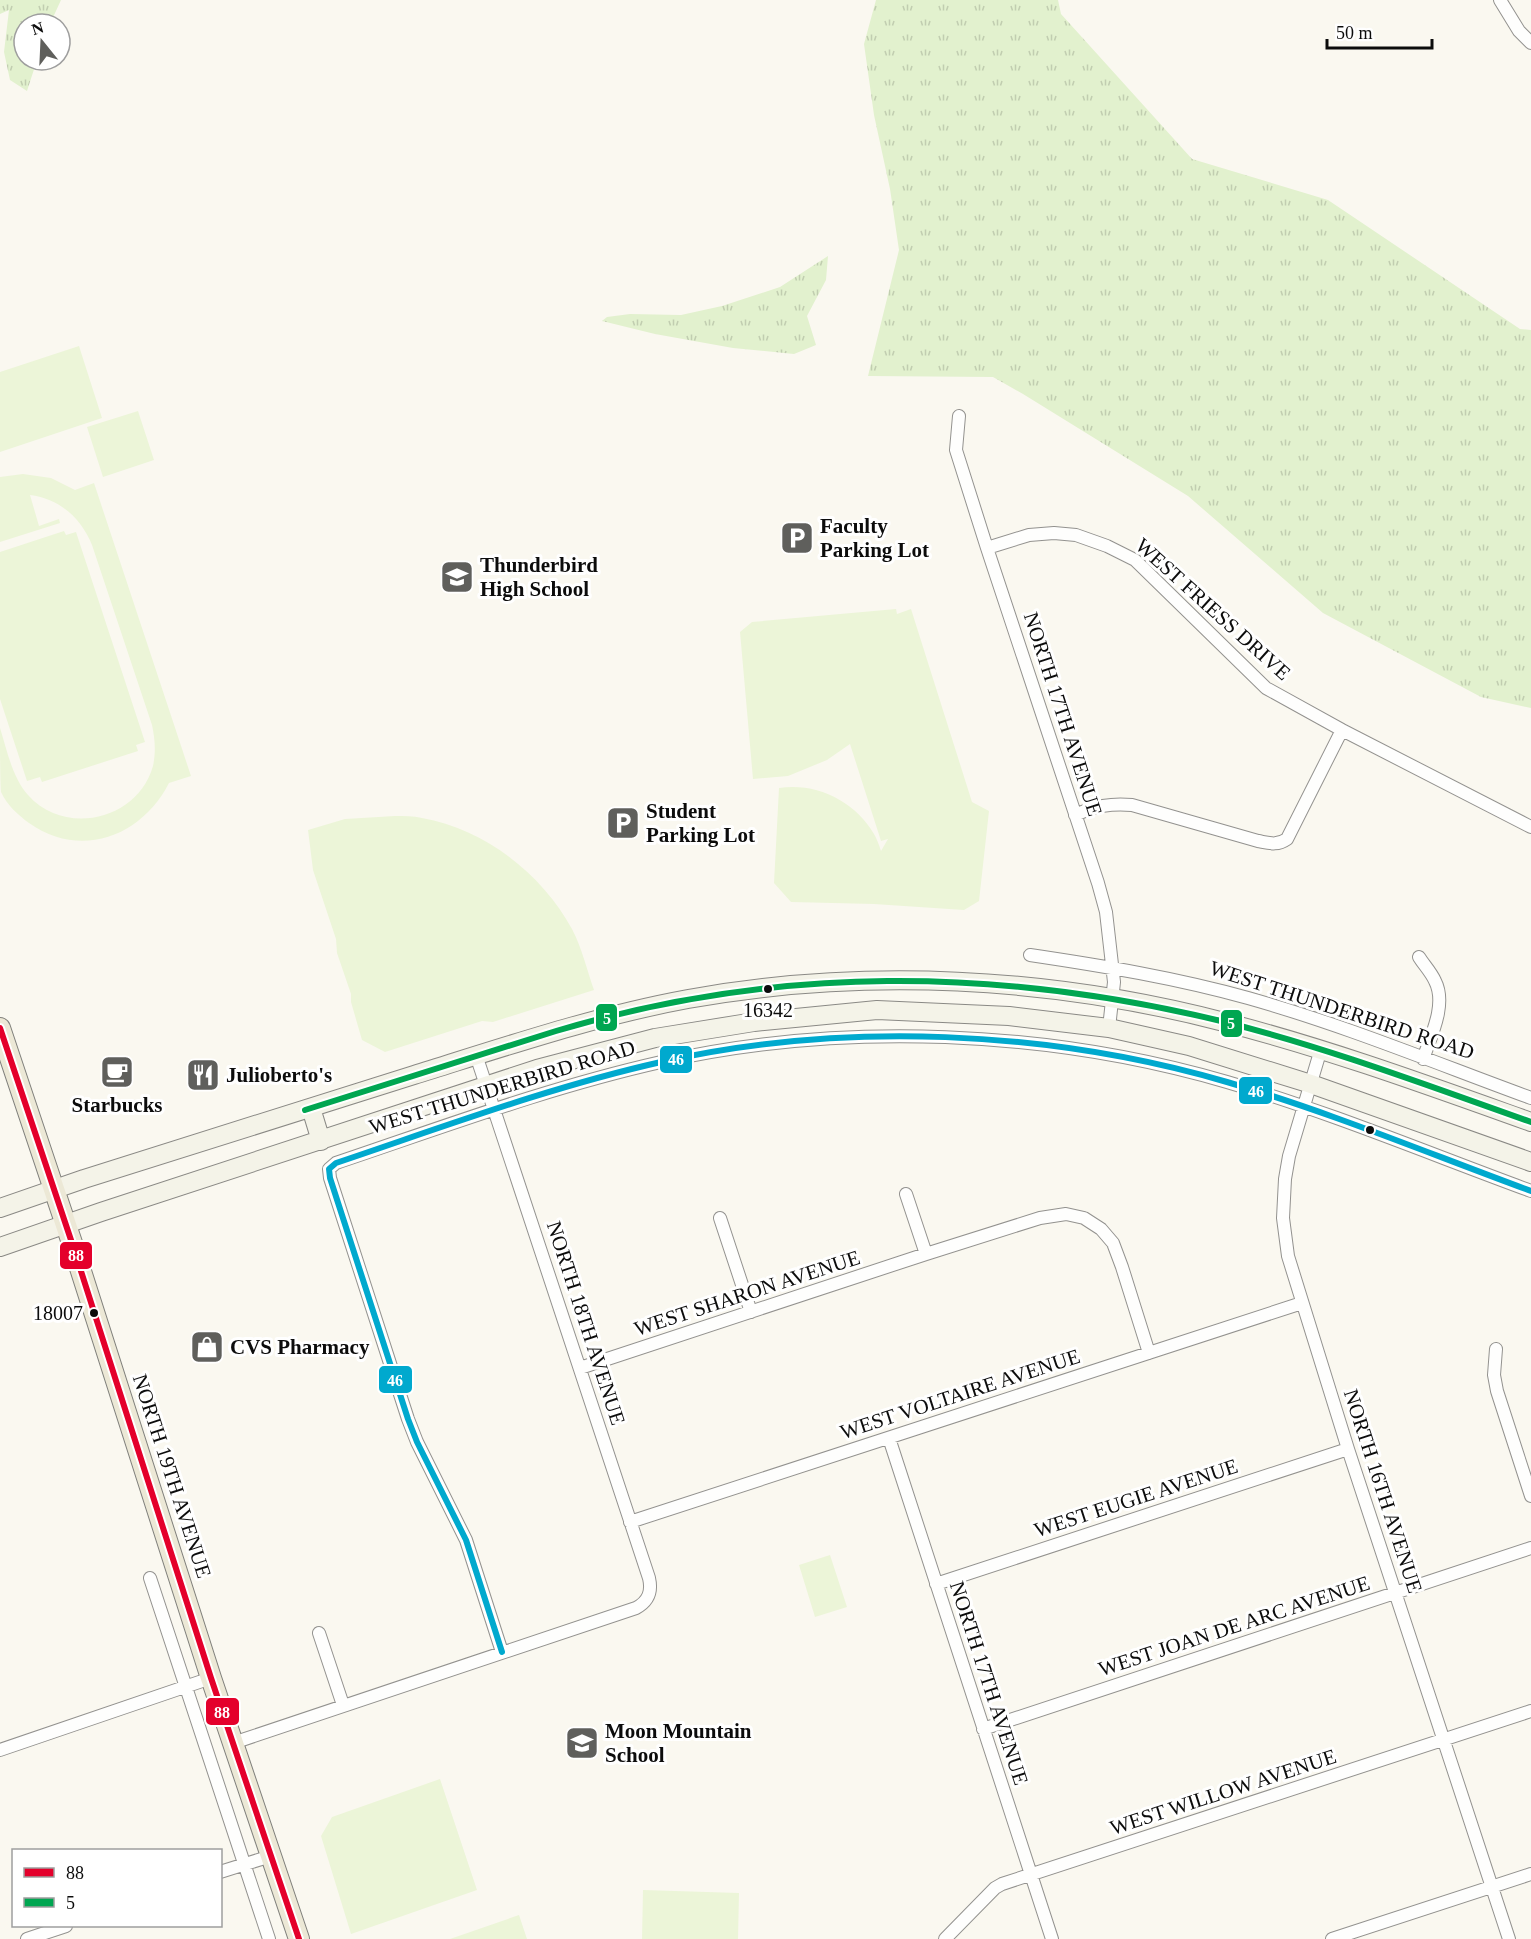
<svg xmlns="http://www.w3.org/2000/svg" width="1531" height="1939" font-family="'Times New Roman',serif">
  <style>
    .grass { fill: url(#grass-tufts) }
    .pitch { fill: #ecf5d8 }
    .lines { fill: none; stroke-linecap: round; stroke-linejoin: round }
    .minor-casing { stroke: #93928f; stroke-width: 14 }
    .secondary-casing { stroke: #8a8985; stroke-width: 20 }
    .primary-casing { stroke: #80807c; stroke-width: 22 }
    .minor { stroke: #fefefd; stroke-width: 12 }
    .secondary { stroke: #f4f3e8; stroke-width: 18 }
    .primary { stroke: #ece8d6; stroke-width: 20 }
    .bus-1-casing { stroke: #fff; stroke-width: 10 }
    .bus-2-casing { stroke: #fff; stroke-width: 10 }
    .bus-3-casing { stroke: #fff; stroke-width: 10 }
    .bus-1 { stroke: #e4002b; stroke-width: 6 }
    .bus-2 { stroke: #00a651; stroke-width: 6 }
    .bus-3 { stroke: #00a9ce; stroke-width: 6 }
    .bus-dot { fill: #0c0c0c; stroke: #fff; stroke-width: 2 }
    .labels { text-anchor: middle; stroke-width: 6; stroke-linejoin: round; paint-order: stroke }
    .bus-label { font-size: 20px; fill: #0c0c0c; stroke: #fff }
    .poi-label { font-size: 21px; font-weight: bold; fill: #0c0c0c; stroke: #fff; text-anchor: start }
    .street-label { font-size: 21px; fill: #0c0c0c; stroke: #fff }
    .line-badge { stroke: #fff; stroke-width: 2 }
    .badge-label { font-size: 16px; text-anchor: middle; font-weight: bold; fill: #fff }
  </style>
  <defs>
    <pattern id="grass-tufts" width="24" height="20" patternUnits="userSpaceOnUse" patternTransform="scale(1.5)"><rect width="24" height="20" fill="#e2f1ce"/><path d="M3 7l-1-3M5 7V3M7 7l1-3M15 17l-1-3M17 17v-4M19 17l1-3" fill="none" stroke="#c1cdb0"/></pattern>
  </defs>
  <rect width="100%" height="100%" fill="#faf8f0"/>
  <!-- grass -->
  <path class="grass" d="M 0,0 L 61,0 L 50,24 L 24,24 L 24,60 L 37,60 L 27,91 L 10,80 L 4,52 L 9,10 L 0,14 Z
    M 876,0 L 1058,0 L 1061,14 L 1192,159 L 1328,200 L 1520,329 L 1531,330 L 1531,708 L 1481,697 L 1323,613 L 1188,496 L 1023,394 L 993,377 L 868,376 L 899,250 L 890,189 L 874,115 L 864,44 Z
    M 828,256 L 826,280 L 807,316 L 816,345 L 794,354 L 733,348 L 655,334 L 602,321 L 607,317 L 630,314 L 681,315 L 722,306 L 780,287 Z"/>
  <!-- pitch -->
  <path class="pitch" d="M 79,346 L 102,418 L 0,452 L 0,372 Z
    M 138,411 L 154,460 L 103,477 L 87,427 Z
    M 23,474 L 51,478 L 75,490 L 94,483 L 191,776 L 169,783 C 142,836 81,860 29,823 C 18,815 7,805 1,792 C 0,782 0,742 0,728 C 7,750 12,777 28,795 C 65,837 138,820 153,766 C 156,752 155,739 152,725 L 92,545 C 81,518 60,499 30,495 L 39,526 L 59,519 L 60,523 L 0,542 L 0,477 Z
    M 64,531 L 66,535 L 76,532 L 145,742 L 136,745 L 138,751 L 42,782 L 40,777 L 27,781 L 0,699 L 0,552 Z
    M 896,609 L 897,614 L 911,609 L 972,802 L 989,811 L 979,901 L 964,910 L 874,904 L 791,902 L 774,883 L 779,788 C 816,782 855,801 874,834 C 877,839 879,845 881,851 L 888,839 L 881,841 L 850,744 L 827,760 L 788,776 L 753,779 L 740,632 L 752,622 Z
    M 395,816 C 404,816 413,816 422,818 C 485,829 542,874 572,929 C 582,948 587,970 594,990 L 493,1022 L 482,1021 L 385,1052 L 362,1040 L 351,1002 L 351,994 L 337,953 L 336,939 L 313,870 L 308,830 L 345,819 Z
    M 830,1555 L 847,1607 L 815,1617 L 799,1565 Z
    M 440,1779 L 477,1890 L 351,1934 L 321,1836 L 332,1817 Z
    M 643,1890 L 739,1893 L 738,1939 L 642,1939 Z
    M 519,1915 L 527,1939 L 450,1939 Z"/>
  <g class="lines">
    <defs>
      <path id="minor" d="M 1500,0 L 1519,31 L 1531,43
        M 959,416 L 956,450 L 987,548 L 1098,883 L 1106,912 L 1114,982 L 1109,1028
        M 987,548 L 1029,535 L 1054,533 L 1076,535 L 1107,546 L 1135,560 L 1266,688 L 1342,730 L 1531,827
        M 1075,815 C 1095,806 1111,803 1132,805 L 1258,841 C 1269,843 1277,846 1287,839 L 1342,730
        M 1030,955 C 1104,966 1176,978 1248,998 C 1344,1025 1438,1064 1531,1098
        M 1419,957 C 1424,965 1431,972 1435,981 C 1447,1004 1431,1036 1423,1059
        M 1321,1049 L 1289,1156 L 1285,1179 L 1283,1218 L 1288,1256 L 1348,1449 L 1509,1939
        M 906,1194 L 926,1254
        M 720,1218 L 751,1312
        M 1496,1349 L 1494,1375 L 1497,1391 L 1531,1496
        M 580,1368 L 926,1254 L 1040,1218 L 1066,1214 L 1084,1218 L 1101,1229 L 1113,1243 L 1122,1267 L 1149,1353
        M 889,1438 L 1052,1939
        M 630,1522 L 1302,1303
        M 150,1578 L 269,1939
        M 936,1584 L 1348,1449
        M 319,1633 L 343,1705
        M 502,1652 L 466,1540 L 417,1442 L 408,1419 L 330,1178 L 329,1169 L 336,1163 C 443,1127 550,1087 661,1062 C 843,1021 1049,1030 1227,1082 C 1330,1112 1430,1154 1531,1191
        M 983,1729 L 1531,1548
        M 233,1743 L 636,1608 C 649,1601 652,1591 649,1578 L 476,1055
        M 0,1750 L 211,1678
        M 220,1872 L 271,1856
        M 27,1939 L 66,1926
        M 945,1939 L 995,1888 L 1002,1884 L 1531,1711
        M 1332,1939 L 1531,1874"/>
      <path id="secondary" d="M 311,1108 L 321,1141
        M 0,1208 L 84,1179 C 194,1145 304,1110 414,1075 C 504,1047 595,1016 688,999 C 865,967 1051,977 1224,1022 C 1329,1049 1430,1086 1531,1122
        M 0,1247 L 101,1212 L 537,1069 L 655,1038 L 754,1022 L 877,1010 L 1009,1016 L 1109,1028 L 1189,1046 L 1311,1084 L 1531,1162"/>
      <path id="primary" d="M 0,1028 L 72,1243 L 211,1678 L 299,1939"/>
    </defs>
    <!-- minor casing -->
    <use href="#minor" class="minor-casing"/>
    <!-- secondary casing -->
    <use href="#secondary" class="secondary-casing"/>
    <!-- primary casing -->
    <use href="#primary" class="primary-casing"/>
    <!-- minor -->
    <use href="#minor" class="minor"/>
    <!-- secondary -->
    <use href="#secondary" class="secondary"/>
    <!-- primary -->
    <use href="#primary" class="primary"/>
    <defs>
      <path id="bus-1" d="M 0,1028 L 72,1243 L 211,1678 L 299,1939"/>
      <path id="bus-2" d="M 305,1110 L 556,1031 C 778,965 996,967 1221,1021 C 1326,1047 1429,1086 1531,1122"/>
      <path id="bus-3" d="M 502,1652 L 466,1540 L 417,1442 L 408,1419 L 330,1178 L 329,1169 L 336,1163 C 443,1127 550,1087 661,1062 C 843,1021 1049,1030 1227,1082 C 1330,1112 1430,1154 1531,1191"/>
    </defs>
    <!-- bus-1 casing -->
    <use href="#bus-1" class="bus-1-casing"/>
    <!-- bus-2 casing -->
    <use href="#bus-2" class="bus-2-casing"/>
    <!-- bus-3 casing -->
    <use href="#bus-3" class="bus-3-casing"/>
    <!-- bus-1 -->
    <use href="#bus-1" class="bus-1"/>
    <!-- bus-2 -->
    <use href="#bus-2" class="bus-2"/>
    <!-- bus-3 -->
    <use href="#bus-3" class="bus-3"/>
  </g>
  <!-- icons -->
  <defs>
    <symbol id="parking-square" viewBox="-11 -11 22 22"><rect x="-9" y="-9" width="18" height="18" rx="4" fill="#5f5f5c" stroke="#fff"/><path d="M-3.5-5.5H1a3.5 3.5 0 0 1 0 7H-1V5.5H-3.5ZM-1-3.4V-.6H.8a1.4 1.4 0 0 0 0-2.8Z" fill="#fff"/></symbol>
    <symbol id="school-square" viewBox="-11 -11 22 22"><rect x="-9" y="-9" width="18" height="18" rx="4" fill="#5f5f5c" stroke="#fff"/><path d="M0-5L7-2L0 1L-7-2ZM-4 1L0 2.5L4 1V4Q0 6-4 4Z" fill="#fff"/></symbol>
    <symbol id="cafe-square" viewBox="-11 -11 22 22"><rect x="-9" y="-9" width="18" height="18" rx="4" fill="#5f5f5c" stroke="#fff"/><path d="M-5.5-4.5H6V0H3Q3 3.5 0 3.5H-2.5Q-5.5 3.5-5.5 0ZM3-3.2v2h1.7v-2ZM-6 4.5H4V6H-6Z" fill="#fff"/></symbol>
    <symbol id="restaurant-square" viewBox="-11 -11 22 22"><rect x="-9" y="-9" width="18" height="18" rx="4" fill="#5f5f5c" stroke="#fff"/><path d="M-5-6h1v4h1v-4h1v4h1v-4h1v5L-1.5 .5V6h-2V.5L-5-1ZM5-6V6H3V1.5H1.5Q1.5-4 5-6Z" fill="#fff"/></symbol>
    <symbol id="shop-square" viewBox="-11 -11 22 22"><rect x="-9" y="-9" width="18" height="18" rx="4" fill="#5f5f5c" stroke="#fff"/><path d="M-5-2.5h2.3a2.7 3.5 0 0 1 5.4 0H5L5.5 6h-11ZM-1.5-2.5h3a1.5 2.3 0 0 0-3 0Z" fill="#fff"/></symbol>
  </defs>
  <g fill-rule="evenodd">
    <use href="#parking-square" x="778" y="519" width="38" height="38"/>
    <use href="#school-square" x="438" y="558" width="38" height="38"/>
    <use href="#parking-square" x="604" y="804" width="38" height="38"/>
    <use href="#cafe-square" x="98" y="1053" width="38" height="38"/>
    <use href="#restaurant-square" x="184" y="1056" width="38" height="38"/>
    <use href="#shop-square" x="188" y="1328" width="38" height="38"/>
    <use href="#school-square" x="563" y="1724" width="38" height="38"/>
  </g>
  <!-- markers -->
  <g class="bus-dot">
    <circle cx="768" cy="989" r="5"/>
    <circle cx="1370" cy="1130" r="5"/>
    <circle cx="94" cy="1313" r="5"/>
  </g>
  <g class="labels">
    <!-- bus labels -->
    <g class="bus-label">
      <text x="768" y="1017">16342</text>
      <text x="83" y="1320" text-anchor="end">18007</text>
    </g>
    <!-- poi labels -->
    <g class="poi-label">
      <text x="820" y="533">Faculty<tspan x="820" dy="24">Parking Lot</tspan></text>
      <text x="480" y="572">Thunderbird<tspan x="480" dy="24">High School</tspan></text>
      <text x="646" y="818">Student<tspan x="646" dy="24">Parking Lot</tspan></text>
      <text x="226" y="1082">Julioberto's</text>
      <text x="117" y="1112" text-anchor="middle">Starbucks</text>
      <text x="230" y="1354">CVS Pharmacy</text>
      <text x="605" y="1738">Moon Mountain<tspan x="605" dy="24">School</tspan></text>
    </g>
    <!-- street labels -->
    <g class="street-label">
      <text transform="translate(1213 609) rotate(42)" y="7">WEST FRIESS DRIVE</text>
      <text transform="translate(1063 714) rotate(72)" y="7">NORTH 17TH AVENUE</text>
      <text transform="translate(1342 1010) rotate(18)" y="7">WEST THUNDERBIRD ROAD</text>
      <text transform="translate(502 1087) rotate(-17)" y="7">WEST THUNDERBIRD ROAD</text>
      <text transform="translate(747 1293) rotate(-18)" y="7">WEST SHARON AVENUE</text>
      <text transform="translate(586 1323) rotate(72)" y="7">NORTH 18TH AVENUE</text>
      <text transform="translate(960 1394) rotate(-18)" y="7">WEST VOLTAIRE AVENUE</text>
      <text transform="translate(172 1476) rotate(72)" y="7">NORTH 19TH AVENUE</text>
      <text transform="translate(1383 1491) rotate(72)" y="7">NORTH 16TH AVENUE</text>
      <text transform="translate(1136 1498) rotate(-18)" y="7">WEST EUGIE AVENUE</text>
      <text transform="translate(1234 1626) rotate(-18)" y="7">WEST JOAN DE ARC AVENUE</text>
      <text transform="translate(989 1683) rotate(72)" y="7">NORTH 17TH AVENUE</text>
      <text transform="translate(1223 1792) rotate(-18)" y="7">WEST WILLOW AVENUE</text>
    </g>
  </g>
  <g class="line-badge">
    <rect x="595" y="1003" width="23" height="29" rx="6" fill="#00a651"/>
    <rect x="1220" y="1009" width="23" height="29" rx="6" fill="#00a651"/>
    <rect x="659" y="1045" width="34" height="29" rx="6" fill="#00a9ce"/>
    <rect x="1238" y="1076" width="35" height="29" rx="6" fill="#00a9ce"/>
    <rect x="59" y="1241" width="34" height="29" rx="6" fill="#e4002b"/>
    <rect x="378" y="1365" width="35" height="29" rx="6" fill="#00a9ce"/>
    <rect x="205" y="1697" width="35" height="29" rx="6" fill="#e4002b"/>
  </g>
  <g class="badge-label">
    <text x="607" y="1024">5</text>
    <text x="1231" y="1029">5</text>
    <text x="676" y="1065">46</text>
    <text x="1256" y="1097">46</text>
    <text x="76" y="1261">88</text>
    <text x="395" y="1386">46</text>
    <text x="222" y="1718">88</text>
  </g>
  <!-- legend -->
  <rect x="12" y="1849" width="210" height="78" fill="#ffffff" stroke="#9e9e9e" stroke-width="1.5"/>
  <rect x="24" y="1868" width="30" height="9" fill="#e4002b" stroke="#9e9e9e" stroke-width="1.5"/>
  <text x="66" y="1879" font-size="18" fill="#0c0c0c">88</text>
  <rect x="24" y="1898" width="30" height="9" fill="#00a651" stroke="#9e9e9e" stroke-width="1.5"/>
  <text x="66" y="1909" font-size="18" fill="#0c0c0c">5</text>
  <!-- north arrow -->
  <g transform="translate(42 42) rotate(342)"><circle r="28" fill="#ffffff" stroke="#9e9e9e" stroke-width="1.5"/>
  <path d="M0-4.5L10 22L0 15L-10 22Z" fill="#5f5f5c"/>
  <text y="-9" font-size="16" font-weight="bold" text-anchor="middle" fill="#0c0c0c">N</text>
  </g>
  <!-- scale -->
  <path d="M1327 39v9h105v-9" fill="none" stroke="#0c0c0c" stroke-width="3"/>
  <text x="1336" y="39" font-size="18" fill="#0c0c0c" stroke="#ffffff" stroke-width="4.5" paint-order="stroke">50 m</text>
</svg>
